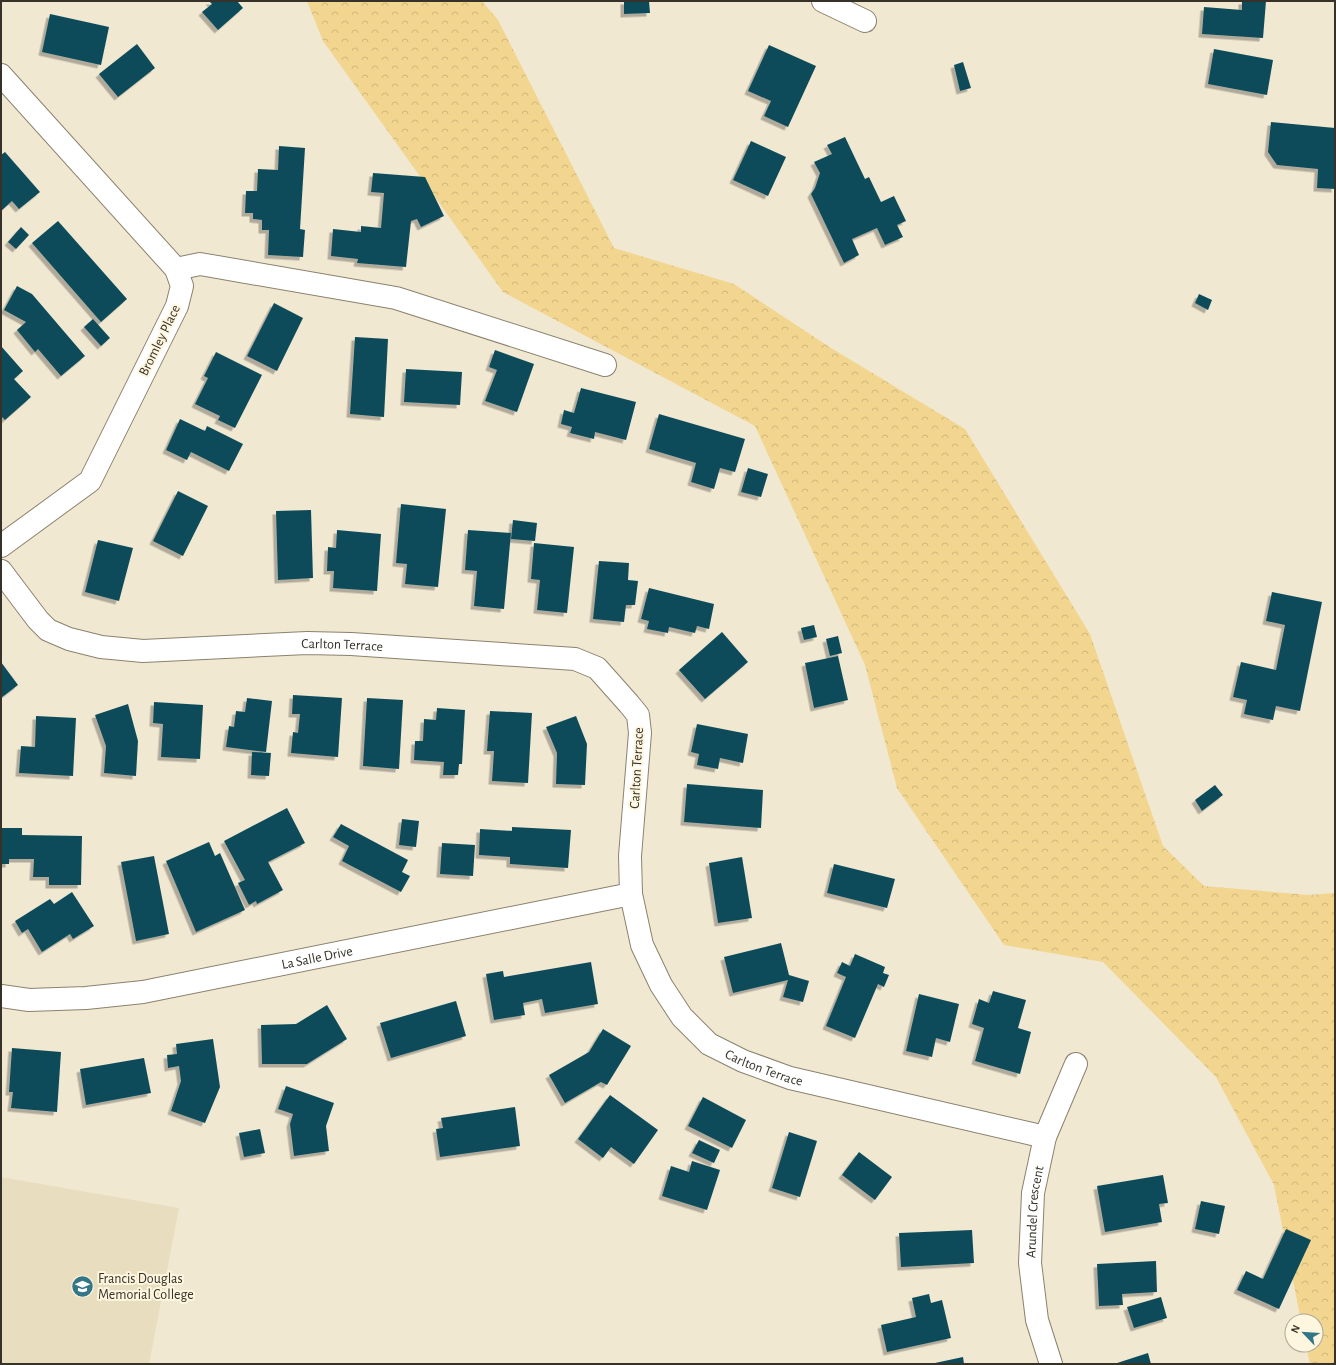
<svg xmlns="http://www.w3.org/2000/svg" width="1336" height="1365" font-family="'Alegreya Sans',sans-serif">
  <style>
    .built { fill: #e9ddbf }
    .forest { fill: url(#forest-crowns) }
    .building { fill: #0c4c5a; filter: url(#shadow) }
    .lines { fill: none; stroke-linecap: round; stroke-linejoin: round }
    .street-casing { stroke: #8a826e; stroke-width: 24 }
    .street { stroke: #fff; stroke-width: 22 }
    .labels { text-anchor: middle; stroke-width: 4; stroke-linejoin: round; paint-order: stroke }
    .street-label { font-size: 14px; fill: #36322a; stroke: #fef6df }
    .poi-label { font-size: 14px; fill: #36322a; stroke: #fef6df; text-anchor: start }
  </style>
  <defs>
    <pattern id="forest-crowns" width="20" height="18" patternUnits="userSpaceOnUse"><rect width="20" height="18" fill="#f2d690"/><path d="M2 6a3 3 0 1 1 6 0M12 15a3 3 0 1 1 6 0" fill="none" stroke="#d0b87c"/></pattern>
    <filter id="shadow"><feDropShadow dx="-3.5" dy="3.5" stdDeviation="0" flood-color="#0004"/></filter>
  </defs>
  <rect width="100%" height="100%" fill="#f1e8d2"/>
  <!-- built -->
  <path class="built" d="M 1,1177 L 179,1208 L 149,1364 L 1,1364 Z"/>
  <!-- forest -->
  <path class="forest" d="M 307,1 L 482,1 L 498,20 L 614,248 L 734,284 L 831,348 L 965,429 L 1090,634 L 1163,846 L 1204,886 L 1309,895 L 1335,893 L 1335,1364 L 1310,1364 L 1306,1345 L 1316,1345 L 1316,1321 L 1301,1321 L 1274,1185 L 1216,1077 L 1103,962 L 1004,945 L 897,788 L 865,665 L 755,426 L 503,292 L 323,41 Z"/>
  <!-- building -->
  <path class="building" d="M 209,1 L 237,1 L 243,8 L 218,30 L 202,12 L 212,4 Z
    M 624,1 L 649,1 L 650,13 L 624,14 Z
    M 1242,1 L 1266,1 L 1263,38 L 1202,34 L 1204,7 L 1242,10 Z
    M 50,14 L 109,27 L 101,65 L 42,52 Z
    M 137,44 L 155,68 L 118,97 L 99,74 Z
    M 769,45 L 816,66 L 788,127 L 764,116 L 771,101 L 748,91 Z
    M 1214,49 L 1273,60 L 1267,95 L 1208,84 Z
    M 963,62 L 971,88 L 960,91 L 954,65 Z
    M 1271,122 L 1335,128 L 1335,189 L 1317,188 L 1318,169 L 1277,165 L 1268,152 Z
    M 845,137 L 865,179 L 869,177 L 881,202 L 894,196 L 906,221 L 897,225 L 903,237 L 885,245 L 877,228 L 852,239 L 859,255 L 844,263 L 811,194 L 815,188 L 820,173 L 814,162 L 832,154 L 827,145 Z
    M 751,141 L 786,157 L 768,196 L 733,180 Z
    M 279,146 L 305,148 L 300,229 L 305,230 L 303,257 L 268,255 L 269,230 L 262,230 L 262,220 L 253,219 L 253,213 L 245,213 L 246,191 L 257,191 L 258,169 L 278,170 Z
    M 5,152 L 40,192 L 19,209 L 12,201 L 1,211 L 1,155 Z
    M 373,173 L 425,177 L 444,216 L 421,227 L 417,219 L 411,221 L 406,267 L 357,263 L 358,259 L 331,256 L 333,229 L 361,232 L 361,226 L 381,228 L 384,193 L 371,192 Z
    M 58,221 L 127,299 L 101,322 L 32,243 Z
    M 21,227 L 29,235 L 16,249 L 8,242 Z
    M 17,286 L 32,294 L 85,356 L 61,376 L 38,349 L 35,352 L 17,330 L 26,322 L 4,310 Z
    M 1199,294 L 1212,300 L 1208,310 L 1195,303 Z
    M 274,303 L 303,318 L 277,371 L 247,356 Z
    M 93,319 L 110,338 L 101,346 L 84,327 Z
    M 355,337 L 388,339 L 384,417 L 350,414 Z
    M 1,346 L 23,371 L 14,379 L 31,397 L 5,420 L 1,416 Z
    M 495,350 L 534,364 L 517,412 L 485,401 L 497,370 L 489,367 Z
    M 216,352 L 262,375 L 235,428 L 218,420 L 220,416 L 195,404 L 208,378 L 204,376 Z
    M 406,369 L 462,372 L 460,405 L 404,402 Z
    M 581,388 L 636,402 L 626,440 L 595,432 L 594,439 L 570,433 L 572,427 L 561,424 L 564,410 L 574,413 Z
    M 659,414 L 745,439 L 735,472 L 720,468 L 714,489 L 691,482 L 696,463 L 649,449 Z
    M 180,419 L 205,431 L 207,426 L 243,444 L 229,471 L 191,452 L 187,460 L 166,450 Z
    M 748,468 L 768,474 L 761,497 L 741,492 Z
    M 178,491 L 208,506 L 183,556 L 153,541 Z
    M 401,504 L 446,509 L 438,587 L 405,584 L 407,564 L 396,563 Z
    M 311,510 L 313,578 L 278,580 L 276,511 Z
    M 513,520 L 537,523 L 535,541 L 511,539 Z
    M 337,530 L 381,534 L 377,591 L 333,588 L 334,571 L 327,571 L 328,547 L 336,548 Z
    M 468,530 L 511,533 L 504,609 L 474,606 L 477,571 L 465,570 Z
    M 98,540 L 133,548 L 119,601 L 85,592 Z
    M 534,543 L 574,547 L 567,613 L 537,610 L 540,580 L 531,579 Z
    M 599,561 L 629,563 L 628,580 L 638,581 L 635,605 L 626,605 L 624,622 L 593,619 Z
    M 649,588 L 714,604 L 709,629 L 697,626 L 695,633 L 669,627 L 668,633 L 647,629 L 649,621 L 641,619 Z
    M 1272,592 L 1322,602 L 1300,711 L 1276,706 L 1273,720 L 1244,714 L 1247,700 L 1233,697 L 1241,662 L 1276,670 L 1285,625 L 1266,621 Z
    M 814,625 L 817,637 L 804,640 L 801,628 Z
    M 722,632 L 748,662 L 705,699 L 679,670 Z
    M 838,636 L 842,653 L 830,656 L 826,639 Z
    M 838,656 L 848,700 L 814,708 L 805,663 Z
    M 1,662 L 18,685 L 1,698 Z
    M 293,695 L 342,698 L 338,757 L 291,753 L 293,732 L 298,733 L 300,714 L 292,714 Z
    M 247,698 L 272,701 L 266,752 L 226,747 L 229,726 L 234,727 L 236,711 L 245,712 Z
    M 367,698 L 403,700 L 399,769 L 363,766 Z
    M 154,702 L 203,705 L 200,759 L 161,757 L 163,724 L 153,723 Z
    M 128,704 L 138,741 L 136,776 L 104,773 L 106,746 L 95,715 Z
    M 437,708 L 465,710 L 462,764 L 459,764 L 458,775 L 443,775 L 444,762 L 414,760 L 415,741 L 423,741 L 424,719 L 436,720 Z
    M 490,711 L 532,713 L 528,783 L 492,781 L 494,751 L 487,751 Z
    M 36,716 L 76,718 L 73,776 L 19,773 L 21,746 L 35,747 Z
    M 576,716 L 587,744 L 585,785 L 556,784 L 557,753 L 546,727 Z
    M 697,724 L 748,734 L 743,763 L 720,758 L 718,769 L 697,765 L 699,754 L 691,752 Z
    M 252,752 L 271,753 L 269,776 L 251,775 Z
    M 687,784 L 763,790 L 761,828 L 684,822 Z
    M 1215,785 L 1223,795 L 1202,811 L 1195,800 Z
    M 287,808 L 305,843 L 268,862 L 283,890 L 257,904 L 256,901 L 249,905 L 238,883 L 245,880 L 224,841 Z
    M 402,819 L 419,821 L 416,847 L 399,845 Z
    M 341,824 L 408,860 L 402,872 L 410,876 L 401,892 L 342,861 L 349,846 L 333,837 Z
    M 512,827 L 571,830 L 568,868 L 510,864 L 510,857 L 479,855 L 480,829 L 512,831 Z
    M 1,828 L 22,828 L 22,835 L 82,836 L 81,885 L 49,885 L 49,877 L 33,877 L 34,859 L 9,859 L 9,864 L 1,864 Z
    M 209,842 L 215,856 L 220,853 L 245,910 L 196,932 L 166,861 Z
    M 442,843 L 475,845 L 473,876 L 440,874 Z
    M 154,856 L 169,934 L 136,941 L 121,862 Z
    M 742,857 L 752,918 L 718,923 L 709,863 Z
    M 834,864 L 895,879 L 887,908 L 827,893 Z
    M 72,892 L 94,926 L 73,939 L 70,934 L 42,952 L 28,929 L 22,933 L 15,921 L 50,899 L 54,904 Z
    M 781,943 L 789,975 L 809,981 L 803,1002 L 783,997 L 788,980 L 733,993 L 724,957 Z
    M 855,954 L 885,967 L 883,973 L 889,975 L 884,987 L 878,984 L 855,1038 L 826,1026 L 846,977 L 837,973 L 842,962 L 850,966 Z
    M 591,962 L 598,1004 L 545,1013 L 542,999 L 523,1003 L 525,1015 L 494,1020 L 486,974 L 503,971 L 504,977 Z
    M 993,991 L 1026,1000 L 1018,1028 L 1031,1032 L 1020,1074 L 975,1061 L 984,1028 L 972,1024 L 979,999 L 989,1003 Z
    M 919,994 L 959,1004 L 950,1042 L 936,1038 L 932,1057 L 906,1051 Z
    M 456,1001 L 466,1036 L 391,1058 L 380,1023 Z
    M 327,1005 L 347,1039 L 307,1064 L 262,1064 L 261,1025 L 296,1024 Z
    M 603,1029 L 631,1046 L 607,1085 L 601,1082 L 565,1103 L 549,1075 L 589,1052 Z
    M 213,1039 L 220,1087 L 205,1123 L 171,1111 L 181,1081 L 179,1066 L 168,1068 L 167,1055 L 177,1054 L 176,1044 Z
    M 12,1048 L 61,1052 L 57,1112 L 11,1108 L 13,1092 L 9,1092 Z
    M 144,1058 L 151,1093 L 86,1105 L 80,1069 Z
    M 286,1086 L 334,1103 L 326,1126 L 329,1151 L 294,1156 L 290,1124 L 293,1114 L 278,1109 Z
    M 610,1095 L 658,1130 L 634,1164 L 611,1147 L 603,1158 L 578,1139 Z
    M 703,1097 L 746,1120 L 732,1148 L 688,1126 Z
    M 515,1107 L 520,1146 L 440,1157 L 436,1129 L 443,1128 L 441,1118 Z
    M 260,1129 L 265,1153 L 244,1157 L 239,1133 Z
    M 789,1132 L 817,1141 L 800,1197 L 772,1188 Z
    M 699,1140 L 720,1150 L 714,1163 L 692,1153 Z
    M 859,1152 L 892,1177 L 875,1200 L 842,1175 Z
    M 692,1161 L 720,1170 L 707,1210 L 662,1196 L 671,1166 L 689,1172 Z
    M 1163,1175 L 1168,1203 L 1159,1204 L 1162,1222 L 1105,1232 L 1097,1186 Z
    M 1201,1201 L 1225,1206 L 1219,1234 L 1195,1229 Z
    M 1286,1229 L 1311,1240 L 1279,1309 L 1237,1290 L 1246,1271 L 1263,1279 Z
    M 972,1230 L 974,1263 L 901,1267 L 899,1233 Z
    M 1156,1261 L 1157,1292 L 1122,1294 L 1123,1305 L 1099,1306 L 1097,1264 Z
    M 929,1294 L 931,1303 L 942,1300 L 951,1338 L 887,1352 L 881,1325 L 916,1317 L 912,1298 Z
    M 1161,1297 L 1167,1318 L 1134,1328 L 1127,1307 Z
    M 1148,1353 L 1151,1364 L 1114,1364 Z
    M 963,1357 L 964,1364 L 935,1364 L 935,1363 Z"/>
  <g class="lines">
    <defs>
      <g id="street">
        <path d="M 823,1 L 865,21"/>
        <path d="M 1,75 L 176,269 L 182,286 L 177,306 L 90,481 L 1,546"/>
        <path d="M 176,269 L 200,264 L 396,298 L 605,365"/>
        <path id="s1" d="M 1,571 L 38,620 L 48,630 L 69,639 L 101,647 L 143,651 L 307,643 L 351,644 L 575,659 L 597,668 L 629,704 L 638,715 L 640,733 L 630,856 L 631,894 L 642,945 L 661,985 L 682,1017 L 709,1044 L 743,1061 L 790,1078 L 1045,1137"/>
        <path id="s2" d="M 1,996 L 29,1000 L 86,998 L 143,992 L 631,894"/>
        <path id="s3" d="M 1051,1364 L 1037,1320 L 1030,1263 L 1033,1193 L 1045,1137 L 1076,1064"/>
      </g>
    </defs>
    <!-- street casing -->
    <use href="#street" class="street-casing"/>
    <!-- street -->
    <use href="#street" class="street"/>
  </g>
  <!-- icons -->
  <defs>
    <symbol id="school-disc" viewBox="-11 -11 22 22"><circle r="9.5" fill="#337687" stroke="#fef6df"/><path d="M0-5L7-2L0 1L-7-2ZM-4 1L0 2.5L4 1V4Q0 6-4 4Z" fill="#fff"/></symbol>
  </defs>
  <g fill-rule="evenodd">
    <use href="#school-disc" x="70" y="1274" width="25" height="25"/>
  </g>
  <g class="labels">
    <!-- street labels -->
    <g class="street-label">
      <text transform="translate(159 340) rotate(-64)" y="5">Bromley Place</text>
      <text dy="5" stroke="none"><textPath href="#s1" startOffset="373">Carlton Terrace</textPath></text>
      <text transform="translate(636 768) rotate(-87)" y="5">Carlton Terrace</text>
      <text dy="5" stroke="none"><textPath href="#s2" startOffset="320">La Salle Drive</textPath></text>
      <text dy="5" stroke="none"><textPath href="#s1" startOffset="1105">Carlton Terrace</textPath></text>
      <text dy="5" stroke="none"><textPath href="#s3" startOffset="155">Arundel Crescent</textPath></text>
    </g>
    <!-- poi labels -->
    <g class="poi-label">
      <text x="98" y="1283">Francis Douglas<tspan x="98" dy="16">Memorial College</tspan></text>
    </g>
  </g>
  <!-- border -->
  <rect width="1336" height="1365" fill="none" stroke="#36322a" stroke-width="4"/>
  <!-- north arrow -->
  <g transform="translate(1304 1333) rotate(295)"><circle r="19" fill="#fef6df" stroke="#aea897"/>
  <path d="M0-3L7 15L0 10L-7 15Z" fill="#337687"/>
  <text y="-6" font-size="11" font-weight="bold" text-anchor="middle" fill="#36322a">N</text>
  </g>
</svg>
